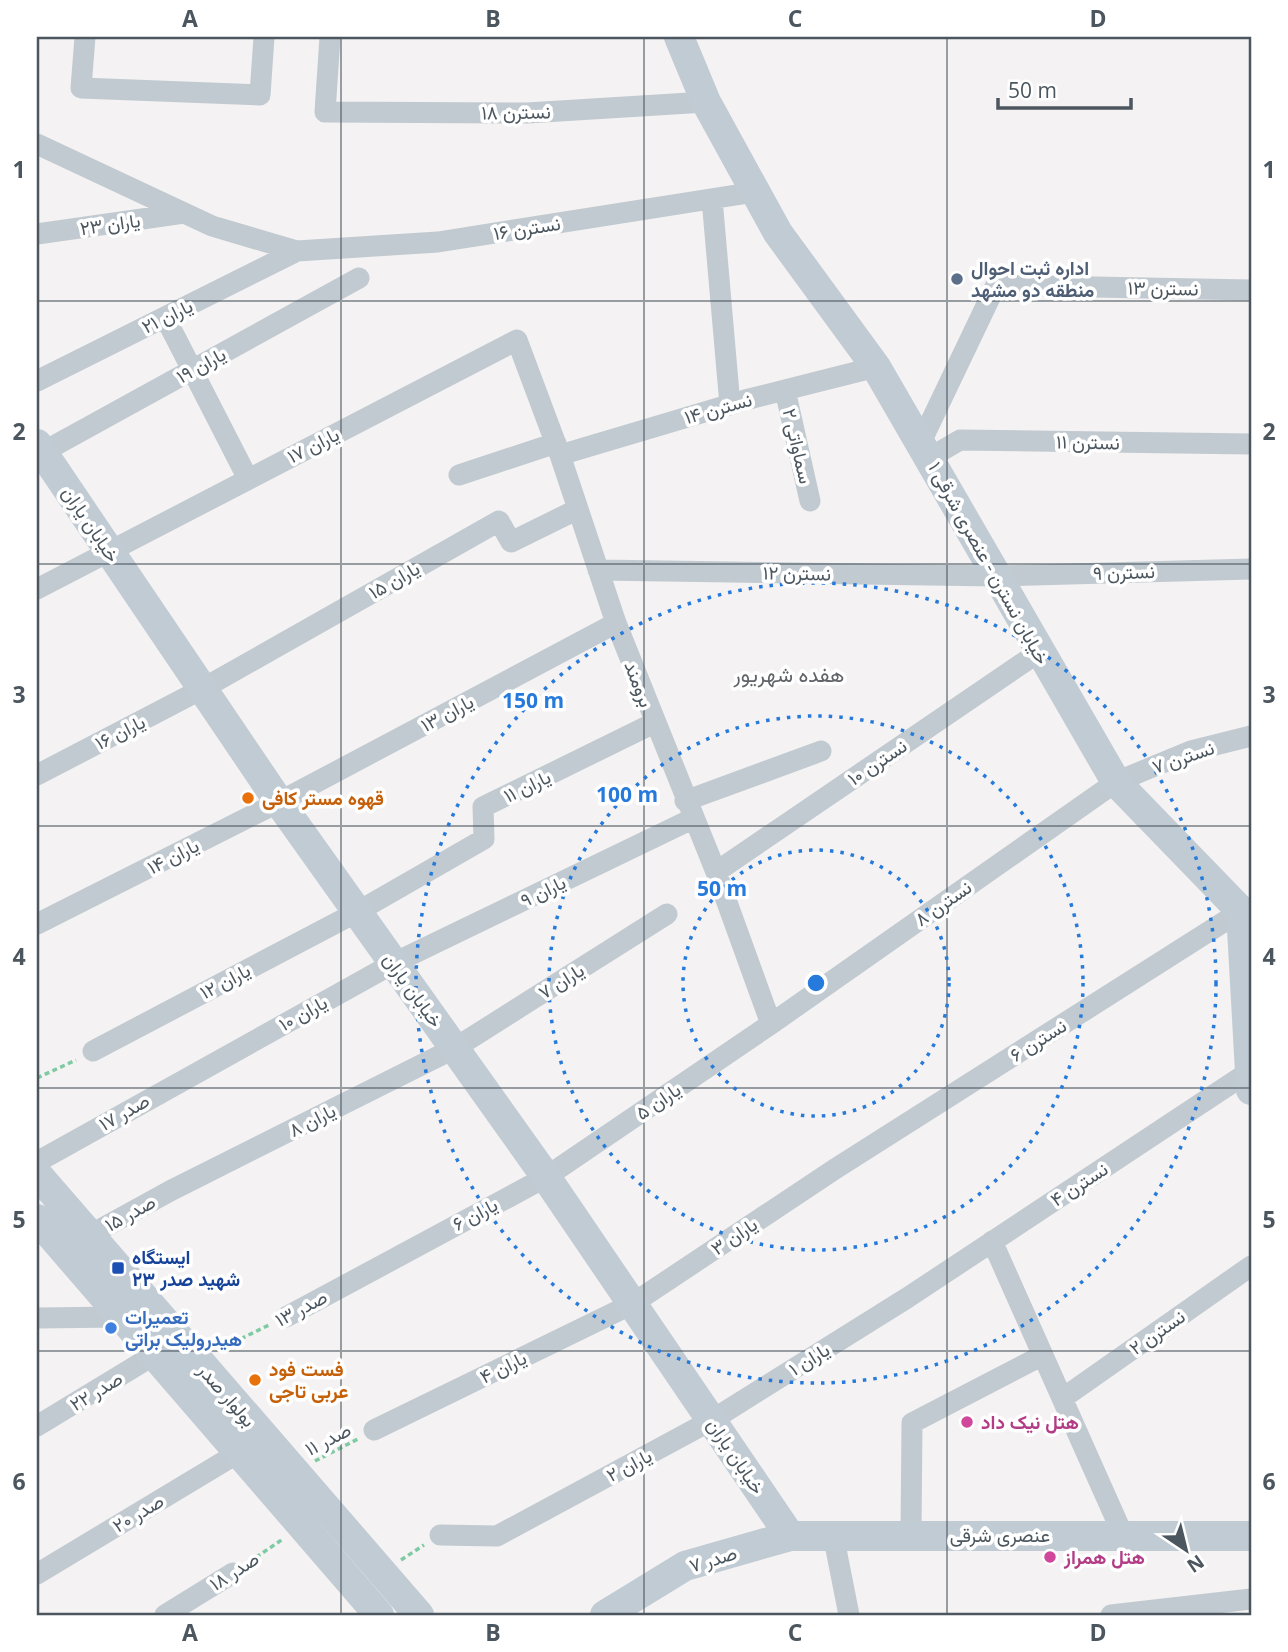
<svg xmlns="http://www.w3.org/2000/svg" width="1288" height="1652" font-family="'Open Sans',Vazirmatn,sans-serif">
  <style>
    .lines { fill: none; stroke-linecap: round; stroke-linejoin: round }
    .path { stroke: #7ecaa3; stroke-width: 3.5; stroke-dasharray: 5 3.5; stroke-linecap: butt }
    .street { stroke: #c1cad0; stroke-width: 21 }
    .secondary { stroke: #c1cbd4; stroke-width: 30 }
    .grid { fill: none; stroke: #4b565f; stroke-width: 2; stroke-opacity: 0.55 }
    .ring { fill: none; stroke: #257adb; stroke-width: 3.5; stroke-dasharray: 3.5 7 }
    .service-dot { fill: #5c6f8a; stroke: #fff; stroke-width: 2.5 }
    .food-dot { fill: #e8710a; stroke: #fff; stroke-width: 2.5 }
    .transit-dot { fill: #1a4fb4; stroke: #fff; stroke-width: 2.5 }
    .shop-dot { fill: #3f7fe0; stroke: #fff; stroke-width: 2.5 }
    .hotel-dot { fill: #d1479c; stroke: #fff; stroke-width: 2.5 }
    .labels { text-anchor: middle; stroke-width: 7; stroke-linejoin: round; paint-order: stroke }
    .street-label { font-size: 19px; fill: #4b565f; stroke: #fff }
    .service-label { font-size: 19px; font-weight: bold; fill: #4e5e75; stroke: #fff; text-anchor: start }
    .food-label { font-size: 19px; font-weight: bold; fill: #c56008; stroke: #fff; text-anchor: start }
    .transit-label { font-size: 19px; font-weight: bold; fill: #164399; stroke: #fff; text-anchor: start }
    .shop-label { font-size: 19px; font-weight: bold; fill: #366cbe; stroke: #fff; text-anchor: start }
    .hotel-label { font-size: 19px; font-weight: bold; fill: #b23c85; stroke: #fff; text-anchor: start }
    .neighbourhood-label { font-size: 21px; fill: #5f6367; stroke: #fff }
    .centre { fill: #257adb; stroke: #fff; stroke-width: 3.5 }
    .ring-label { font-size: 21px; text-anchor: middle; font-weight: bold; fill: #257adb; stroke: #fff; stroke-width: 7; stroke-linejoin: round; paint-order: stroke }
    .neatline { fill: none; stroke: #4b565f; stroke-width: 2.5 }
    .grid-label { font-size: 23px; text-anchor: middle; font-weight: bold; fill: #4b565f }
  </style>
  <rect width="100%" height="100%" fill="#f4f2f2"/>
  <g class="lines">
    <!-- path -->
    <path class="path" d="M 37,1078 L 76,1060
      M 218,1350 L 271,1324
      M 315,1461 L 358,1439
      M 401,1560 L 424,1545
      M 249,1562 L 283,1539"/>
    <!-- street -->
    <path class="street" d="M 85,37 L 81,88 L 260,95 L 264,37
      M 330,37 L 325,112 L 527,113 L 706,102
      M 37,144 L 212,226 L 297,251 L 438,242 L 755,192
      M 712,199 L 730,405
      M 37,234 L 184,213
      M 165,317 L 248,479
      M 37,381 L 297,251
      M 785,390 L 810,501
      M 921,442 L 996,285 L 1251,290
      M 43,452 L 359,278
      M 560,455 L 745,400 L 876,367
      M 931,457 L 960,440 L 1251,444
      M 459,475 L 556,443
      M 598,570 L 996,576 L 1251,569
      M 37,589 L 517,340 L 560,455 L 616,623 L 716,872 L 771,1024
      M 37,775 L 202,689 L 499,521 L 511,542 L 578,509
      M 685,801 L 821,751
      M 716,872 L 1039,652
      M 37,924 L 279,802 L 616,623
      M 93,1051 L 357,912 L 484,839 L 483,807 L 654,723
      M 37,1162 L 394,963 L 692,819
      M 90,1235 L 170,1191 L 455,1048 L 667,914
      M 992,1241 L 1123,1535
      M 286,1317 L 546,1177 L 771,1024 L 1116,782 L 1191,751 L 1251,736
      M 37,1318 L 121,1317
      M 1063,1398 L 1251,1266
      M 37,1426 L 154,1355
      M 374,1430 L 632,1304 L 835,1169 L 1241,911
      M 833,1534 L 849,1615
      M 911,1534 L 912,1423 L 1043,1355
      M 440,1535 L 497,1536 L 712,1420 L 907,1298 L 1250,1071
      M 37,1574 L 238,1453
      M 165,1615 L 233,1573
      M 1111,1615 L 1251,1599"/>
    <!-- secondary -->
    <path class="secondary" d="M 679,37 L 706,102 L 778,233 L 876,367 L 1116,782 L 1241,911 L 1251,1090
      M 37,444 L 279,802 L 546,1177 L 790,1536
      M 37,1174 L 419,1615
      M 37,1219 L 379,1615
      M 605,1615 L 685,1566 L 790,1536 L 1251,1536"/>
  </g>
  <!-- grid -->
  <path class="grid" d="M 341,37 L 341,1615M 644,37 L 644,1615M 947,37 L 947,1615M 37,301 L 1251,301M 37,564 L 1251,564M 37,826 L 1251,826M 37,1088 L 1251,1088M 37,1351 L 1251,1351"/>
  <!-- distance rings -->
  <g class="ring">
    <circle cx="816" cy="983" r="133"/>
    <circle cx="816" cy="983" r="267"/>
    <circle cx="816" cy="983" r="400"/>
  </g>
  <!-- markers -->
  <circle class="service-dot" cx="957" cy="279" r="7"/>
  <g class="food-dot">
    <circle cx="248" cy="798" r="7"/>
    <circle cx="255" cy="1380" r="7"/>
  </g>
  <rect class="transit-dot" x="111" y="1261" width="14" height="14" rx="3.5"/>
  <circle class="shop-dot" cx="111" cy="1328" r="7"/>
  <g class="hotel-dot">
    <circle cx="967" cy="1422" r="7"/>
    <circle cx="1050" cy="1557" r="7"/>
  </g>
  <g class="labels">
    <!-- street labels -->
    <g class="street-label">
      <text transform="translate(516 112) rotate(-1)" y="7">نسترن ۱۸</text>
      <text transform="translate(110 224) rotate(-8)" y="7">یاران ۲۳</text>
      <text transform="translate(527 228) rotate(-9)" y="7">نسترن ۱۶</text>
      <text transform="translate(1163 288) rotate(1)" y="7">نسترن ۱۳</text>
      <text transform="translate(167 316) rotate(-26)" y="7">یاران ۲۱</text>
      <text transform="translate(201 365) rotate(-29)" y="7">یاران ۱۹</text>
      <text transform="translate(718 408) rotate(-16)" y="7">نسترن ۱۴</text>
      <text transform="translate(1088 442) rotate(1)" y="7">نسترن ۱۱</text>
      <text transform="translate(313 445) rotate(-27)" y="7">یاران ۱۷</text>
      <text transform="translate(798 446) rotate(77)" y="7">سماواتی ۲</text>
      <text transform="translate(91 524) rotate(56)" y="7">خیابان یاران</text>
      <text transform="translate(989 563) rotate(61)" y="7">خیابان نسترن - عنصری شرقی ۱</text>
      <text transform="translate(1124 572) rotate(-2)" y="7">نسترن ۹</text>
      <text transform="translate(797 573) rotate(1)" y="7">نسترن ۱۲</text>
      <text transform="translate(394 580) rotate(-30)" y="7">یاران ۱۵</text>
      <text transform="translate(639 684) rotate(69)" y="7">برومند</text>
      <text transform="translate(447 713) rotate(-28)" y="7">یاران ۱۳</text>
      <text transform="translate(120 732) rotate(-27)" y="7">یاران ۱۶</text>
      <text transform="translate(1183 757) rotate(-19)" y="7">نسترن ۷</text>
      <text transform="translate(877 762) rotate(-34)" y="7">نسترن ۱۰</text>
      <text transform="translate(527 786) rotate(-26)" y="7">یاران ۱۱</text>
      <text transform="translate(173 856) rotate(-27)" y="7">یاران ۱۴</text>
      <text transform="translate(543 891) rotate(-26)" y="7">یاران ۹</text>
      <text transform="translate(943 903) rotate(-35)" y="7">نسترن ۸</text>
      <text transform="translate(225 981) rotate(-28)" y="7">یاران ۱۲</text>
      <text transform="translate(561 981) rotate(-32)" y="7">یاران ۷</text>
      <text transform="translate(413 990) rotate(54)" y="7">خیابان یاران</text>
      <text transform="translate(303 1013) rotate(-29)" y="7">یاران ۱۰</text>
      <text transform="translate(1038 1040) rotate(-32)" y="7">نسترن ۶</text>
      <text transform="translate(658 1101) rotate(-34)" y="7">یاران ۵</text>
      <text transform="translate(124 1112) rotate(-30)" y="7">صدر ۱۷</text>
      <text transform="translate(312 1120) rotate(-27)" y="7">یاران ۸</text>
      <text transform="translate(1079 1184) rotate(-33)" y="7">نسترن ۴</text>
      <text transform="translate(130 1213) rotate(-29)" y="7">صدر ۱۵</text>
      <text transform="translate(475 1214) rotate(-28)" y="7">یاران ۶</text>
      <text transform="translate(734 1236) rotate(-34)" y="7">یاران ۳</text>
      <text transform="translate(301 1308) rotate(-28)" y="7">صدر ۱۳</text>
      <text transform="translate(1157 1332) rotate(-35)" y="7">نسترن ۲</text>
      <text transform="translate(809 1359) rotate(-32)" y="7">یاران ۱</text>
      <text transform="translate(503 1367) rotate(-26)" y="7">یاران ۴</text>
      <text transform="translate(96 1391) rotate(-31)" y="7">صدر ۲۲</text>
      <text transform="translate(227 1395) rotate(49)" y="7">بولوار صدر</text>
      <text transform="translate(328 1439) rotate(-27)" y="7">صدر ۱۱</text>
      <text transform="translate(736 1456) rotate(56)" y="7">خیابان یاران</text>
      <text transform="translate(629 1465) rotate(-28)" y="7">یاران ۲</text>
      <text transform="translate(138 1513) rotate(-31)" y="7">صدر ۲۰</text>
      <text x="1000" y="1542">عنصری شرقی</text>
      <text transform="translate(713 1559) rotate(-17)" y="7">صدر ۷</text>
      <text transform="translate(234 1571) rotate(-33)" y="7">صدر ۱۸</text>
    </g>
    <!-- service labels -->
    <g class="service-label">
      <text x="971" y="275">اداره ثبت احوال<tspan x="971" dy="22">منطقه دو مشهد</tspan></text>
    </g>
    <!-- food labels -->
    <g class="food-label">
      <text x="262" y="805">قهوه مستر کافی</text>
      <text x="269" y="1376">فست فود<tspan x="269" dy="22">عربی تاجی</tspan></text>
    </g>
    <!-- transit labels -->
    <g class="transit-label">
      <text x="132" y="1264">ایستگاه<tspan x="132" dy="22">شهید صدر ۲۳</tspan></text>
    </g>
    <!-- shop labels -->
    <g class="shop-label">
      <text x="125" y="1324">تعمیرات<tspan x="125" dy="22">هیدرولیک براتی</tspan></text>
    </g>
    <!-- hotel labels -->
    <g class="hotel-label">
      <text x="981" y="1429">هتل نیک داد</text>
      <text x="1064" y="1564">هتل همراز</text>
    </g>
    <!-- neighbourhood labels -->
    <g class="neighbourhood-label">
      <text x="789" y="682">هفده شهریور</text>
    </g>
  </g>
  <circle cx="816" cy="983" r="10" class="centre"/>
  <g class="ring-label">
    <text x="533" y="708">150 m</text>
    <text x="627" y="802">100 m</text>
    <text x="722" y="896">50 m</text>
  </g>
  <!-- border -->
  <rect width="1288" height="1652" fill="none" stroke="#ffffff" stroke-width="77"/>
  <!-- north arrow -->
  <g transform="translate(1186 1550) rotate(145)" stroke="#ffffff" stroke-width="5" paint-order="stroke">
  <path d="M0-5L12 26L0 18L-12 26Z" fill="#4b565f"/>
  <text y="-10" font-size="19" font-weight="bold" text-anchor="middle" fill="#4b565f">N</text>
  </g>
  <!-- scale -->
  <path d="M998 98v10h133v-10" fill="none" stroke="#4b565f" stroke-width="3.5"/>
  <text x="1008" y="98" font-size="21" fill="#4b565f" stroke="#ffffff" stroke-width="5" paint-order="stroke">50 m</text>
  <rect x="38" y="38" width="1212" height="1576" class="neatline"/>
  <g class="grid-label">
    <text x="190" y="27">A</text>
    <text x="493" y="27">B</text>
    <text x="795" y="27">C</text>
    <text x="1098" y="27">D</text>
    <text x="19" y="178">1</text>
    <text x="1269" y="178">1</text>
    <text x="19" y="440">2</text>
    <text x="1269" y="440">2</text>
    <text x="19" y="703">3</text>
    <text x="1269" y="703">3</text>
    <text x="19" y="965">4</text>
    <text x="1269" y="965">4</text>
    <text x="19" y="1228">5</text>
    <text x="1269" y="1228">5</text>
    <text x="19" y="1490">6</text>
    <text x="1269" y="1490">6</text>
    <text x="190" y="1641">A</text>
    <text x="493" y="1641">B</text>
    <text x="795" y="1641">C</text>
    <text x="1098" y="1641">D</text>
  </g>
</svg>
